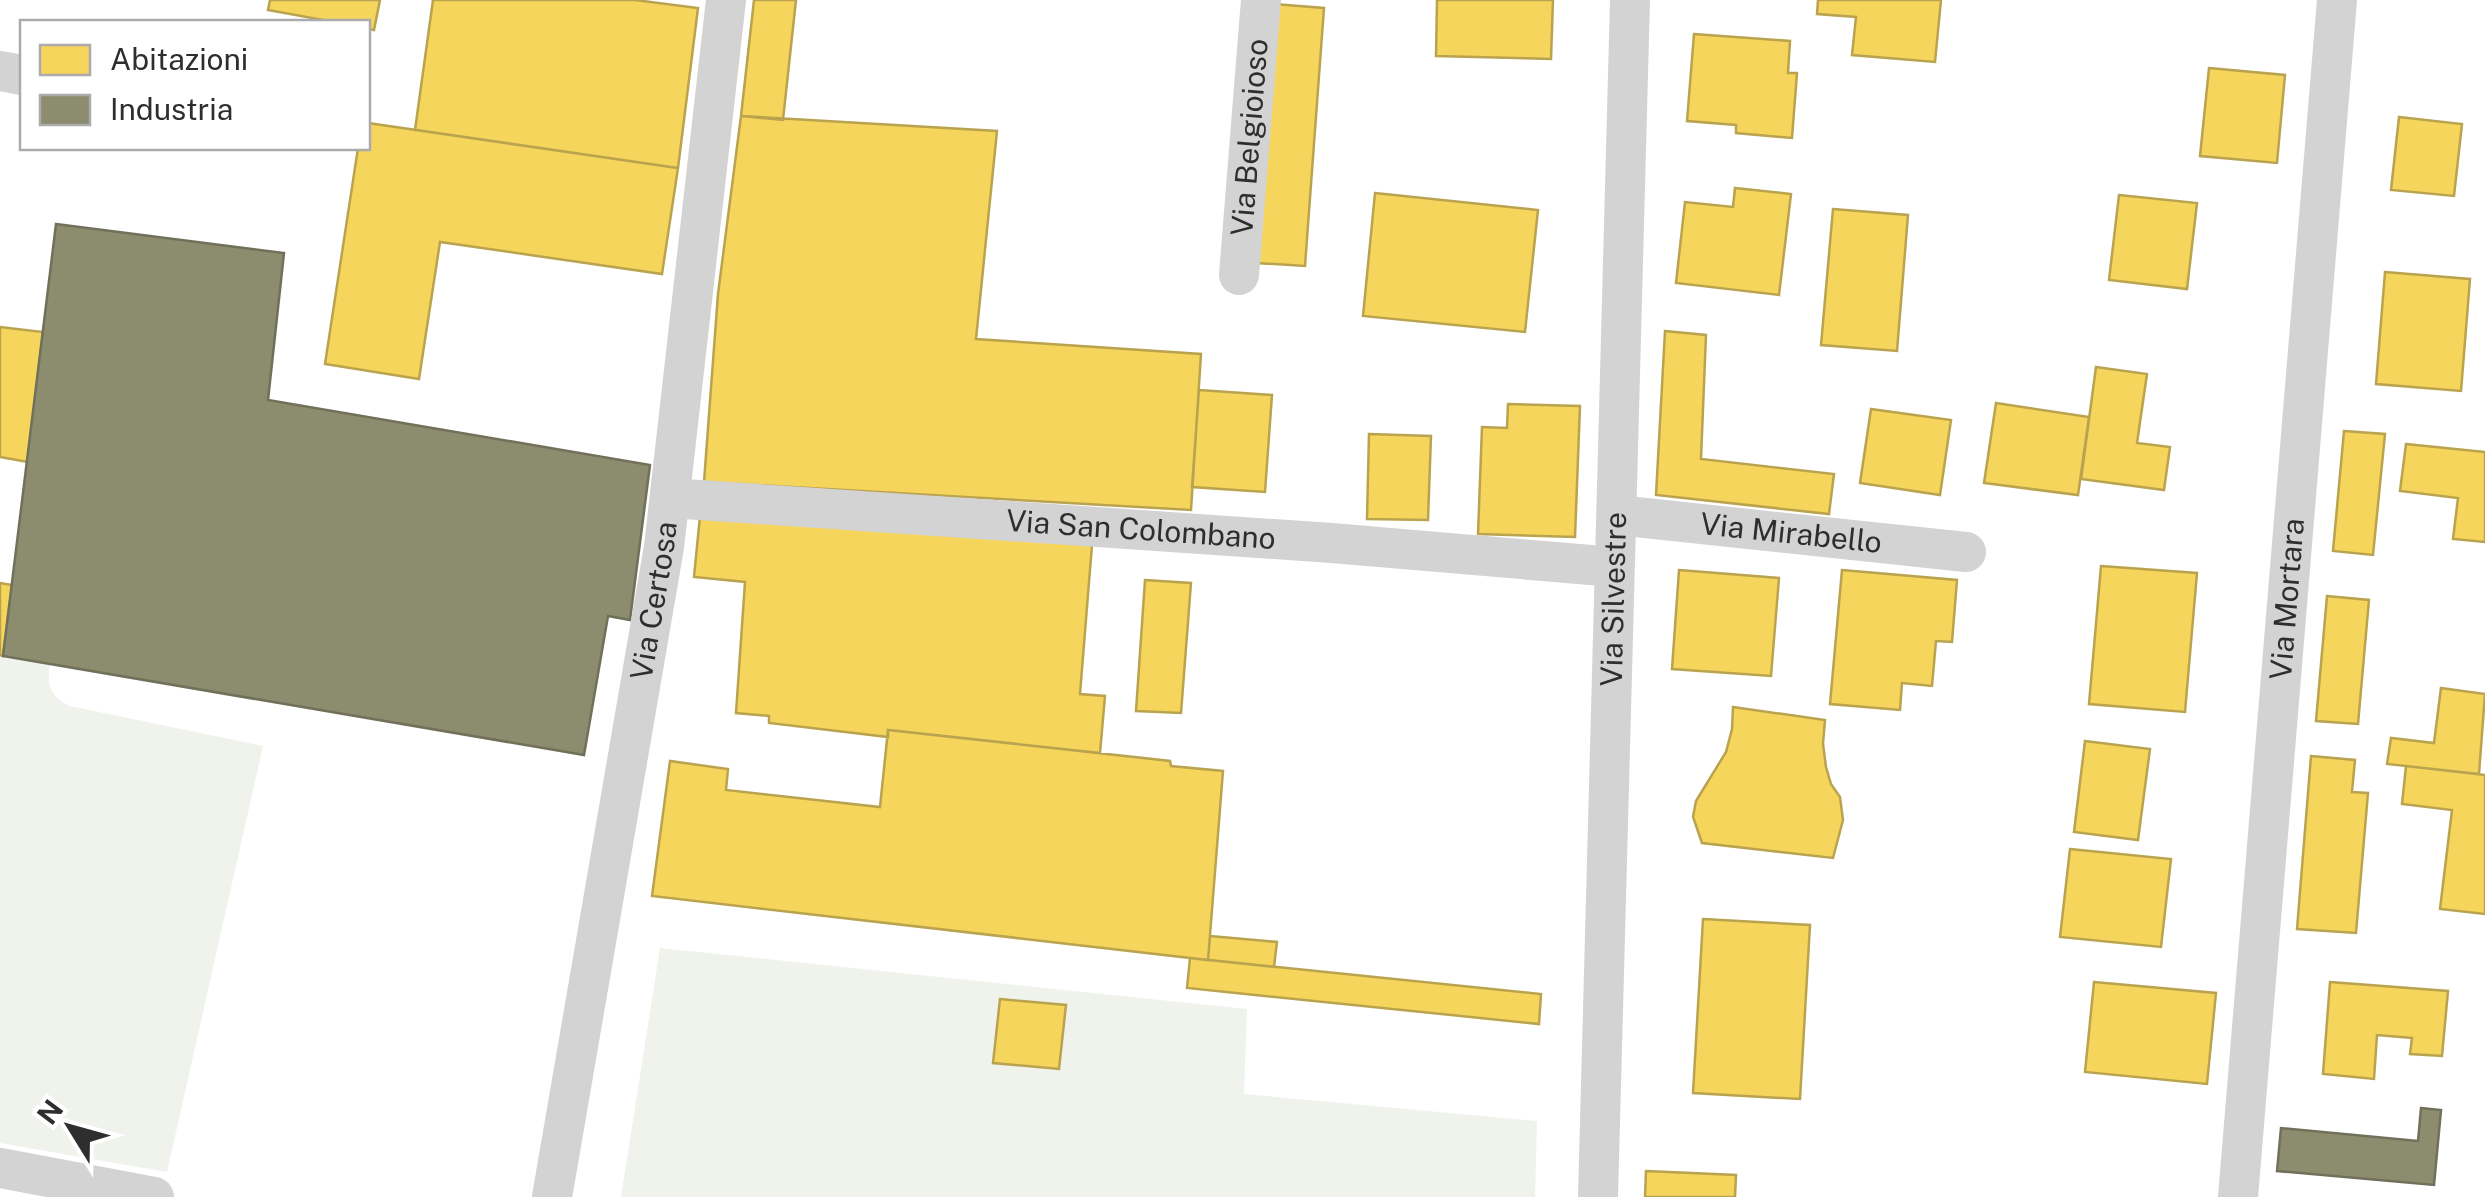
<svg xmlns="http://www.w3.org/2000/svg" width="2485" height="1197" font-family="'Public Sans',sans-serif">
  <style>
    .green { fill: #f0f3ec }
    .homes { fill: #f6d55c; stroke: #baa34e; stroke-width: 2.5 }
    .industry { fill: #8c8c6e; stroke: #70705b; stroke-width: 2.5 }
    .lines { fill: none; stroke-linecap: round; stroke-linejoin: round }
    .street { stroke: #d3d3d3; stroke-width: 40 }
    .labels { text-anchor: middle; stroke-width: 10; stroke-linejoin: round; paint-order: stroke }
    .street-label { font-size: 30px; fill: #2e2e2e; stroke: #fff }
  </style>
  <rect width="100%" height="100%" fill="#fff"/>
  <!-- green -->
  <path class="green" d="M 0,655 L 50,664 C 47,686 49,695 70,706 L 263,746 L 167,1172 L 0,1143 Z
    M 660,948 L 1247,1009 L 1244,1094 L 1537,1121 L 1535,1197 L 621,1197 Z"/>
  <!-- homes -->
  <path class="homes" d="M 270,0 L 380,0 L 374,30 L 368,29 L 368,22 L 334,22 L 268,10 Z
    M 433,0 L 635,0 L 698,8 L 678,168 L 415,130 Z
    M 754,0 L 796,0 L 783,120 L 741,116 Z
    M 1437,0 L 1553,0 L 1551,59 L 1436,56 Z
    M 1818,0 L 1941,0 L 1935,62 L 1852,55 L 1856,17 L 1817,14 Z
    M 1274,4 L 1324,8 L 1305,266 L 1256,263 Z
    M 1694,34 L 1790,41 L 1788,73 L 1797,73 L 1792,138 L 1736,133 L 1736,125 L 1687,121 Z
    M 2209,68 L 2285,75 L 2277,163 L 2200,156 Z
    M 741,116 L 997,131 L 976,339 L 1201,354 L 1191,510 L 704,482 L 718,294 Z
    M 2399,117 L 2462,124 L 2454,196 L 2391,190 Z
    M 368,123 L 678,168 L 662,274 L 440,242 L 419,379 L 325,364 L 358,148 L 368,148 Z
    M 1735,188 L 1791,194 L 1779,295 L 1676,283 L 1685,202 L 1733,207 Z
    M 1375,193 L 1538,210 L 1525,332 L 1363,316 Z
    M 2119,195 L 2197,203 L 2187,289 L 2109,280 Z
    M 1833,209 L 1908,215 L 1897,351 L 1821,345 Z
    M 2385,272 L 2470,279 L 2461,391 L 2376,384 Z
    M 0,327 L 43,332 L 28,462 L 0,457 Z
    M 1665,331 L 1706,335 L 1701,459 L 1834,474 L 1829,514 L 1656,495 Z
    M 2096,367 L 2147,374 L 2137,443 L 2170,447 L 2164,490 L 2081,479 Z
    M 1199,390 L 1272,395 L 1265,492 L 1192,487 Z
    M 1996,403 L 2089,417 L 2078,495 L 1984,483 Z
    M 1508,404 L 1580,406 L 1575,537 L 1478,534 L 1482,427 L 1507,428 Z
    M 1871,409 L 1951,420 L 1940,495 L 1860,483 Z
    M 2344,431 L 2385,434 L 2373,555 L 2333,551 Z
    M 1369,434 L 1431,436 L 1428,520 L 1367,519 Z
    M 2406,444 L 2485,452 L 2485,542 L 2453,539 L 2458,498 L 2400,491 Z
    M 700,516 L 1092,545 L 1080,694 L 1105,696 L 1100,753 L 888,730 L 888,737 L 769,723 L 769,716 L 736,713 L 745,582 L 694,577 Z
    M 2101,566 L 2197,573 L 2185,712 L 2089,704 Z
    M 1679,570 L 1779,578 L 1771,676 L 1672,669 Z
    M 1842,570 L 1957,580 L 1952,642 L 1936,641 L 1932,686 L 1902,683 L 1900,710 L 1830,704 Z
    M 1145,580 L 1191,583 L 1181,713 L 1136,711 Z
    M 0,583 L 12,585 L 3,656 L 0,655 Z
    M 2327,596 L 2369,600 L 2358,724 L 2316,721 Z
    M 2441,688 L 2485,694 L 2479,774 L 2387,764 L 2391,738 L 2434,743 Z
    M 1733,707 L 1825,720 L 1823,744 L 1826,767 L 1831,784 L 1840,797 L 1843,820 L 1833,858 L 1702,843 L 1693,817 L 1696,801 L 1726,752 L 1732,729 Z
    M 888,730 L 1170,761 L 1171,766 L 1223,771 L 1208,960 L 652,896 L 670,761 L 728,769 L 726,790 L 880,807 Z
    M 2085,741 L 2150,749 L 2138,840 L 2074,832 Z
    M 2311,756 L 2355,760 L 2352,792 L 2368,793 L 2356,933 L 2297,929 Z
    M 2406,766 L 2485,775 L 2485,914 L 2440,909 L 2452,810 L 2402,804 Z
    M 2070,849 L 2171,859 L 2161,947 L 2060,937 Z
    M 1703,919 L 1810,925 L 1800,1099 L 1693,1093 Z
    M 1210,936 L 1277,942 L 1274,967 L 1208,960 Z
    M 1190,958 L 1541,994 L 1539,1024 L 1187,988 Z
    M 2094,982 L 2216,993 L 2207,1084 L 2085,1072 Z
    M 2330,982 L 2448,991 L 2442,1056 L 2410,1054 L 2412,1038 L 2377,1035 L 2374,1079 L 2323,1074 Z
    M 1000,999 L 1066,1005 L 1059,1069 L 993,1063 Z
    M 1646,1171 L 1736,1175 L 1735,1197 L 1645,1197 Z"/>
  <!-- industry -->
  <path class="industry" d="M 56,224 L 284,253 L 268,400 L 650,465 L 630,620 L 608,616 L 584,755 L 3,656 Z
    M 2421,1108 L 2441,1110 L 2434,1185 L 2277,1171 L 2281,1128 L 2418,1141 Z"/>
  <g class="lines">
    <!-- street -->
    <g class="street">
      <path d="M 0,71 L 22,75"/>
      <path id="s1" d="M 1239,275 L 1261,0"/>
      <path id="s2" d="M 670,498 L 1332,543 L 1614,567"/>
      <path id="s3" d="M 1617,515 L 1966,552"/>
      <path d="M 0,1168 L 154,1197"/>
      <path id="s4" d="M 552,1197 L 664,547 L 726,0"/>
      <path id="s5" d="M 1598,1197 L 1630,0"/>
      <path id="s6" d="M 2238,1197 L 2337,0"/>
    </g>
  </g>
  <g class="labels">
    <!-- street labels -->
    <g class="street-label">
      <text dy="10" stroke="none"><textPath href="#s1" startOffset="138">Via Belgioioso</textPath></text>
      <text dy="10" stroke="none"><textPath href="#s2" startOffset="472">Via San Colombano</textPath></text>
      <text dy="10" stroke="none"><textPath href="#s3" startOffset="175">Via Mirabello</textPath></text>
      <text dy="10" stroke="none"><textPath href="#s6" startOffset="600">Via Mortara</textPath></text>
      <text dy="10" stroke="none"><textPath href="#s5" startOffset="598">Via Silvestre</textPath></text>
      <text dy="10" stroke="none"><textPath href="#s4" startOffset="605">Via Certosa</textPath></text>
    </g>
  </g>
  <!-- legend -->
  <rect x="20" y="20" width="350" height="130" fill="#ffffff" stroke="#ababab" stroke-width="2.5"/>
  <rect x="40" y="45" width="50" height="30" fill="#f6d55c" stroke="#ababab" stroke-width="2.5"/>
  <text x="110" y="70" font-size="30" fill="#2e2e2e">Abitazioni</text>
  <rect x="40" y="95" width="50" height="30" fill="#8c8c6e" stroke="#ababab" stroke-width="2.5"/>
  <text x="110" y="120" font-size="30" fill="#2e2e2e">Industria</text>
  <!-- north arrow -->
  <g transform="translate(70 1127) rotate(307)" stroke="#ffffff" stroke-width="8" paint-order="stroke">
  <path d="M0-8L18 38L0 25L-18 38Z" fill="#2e2e2e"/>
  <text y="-15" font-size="28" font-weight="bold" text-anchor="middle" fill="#2e2e2e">N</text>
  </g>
</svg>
